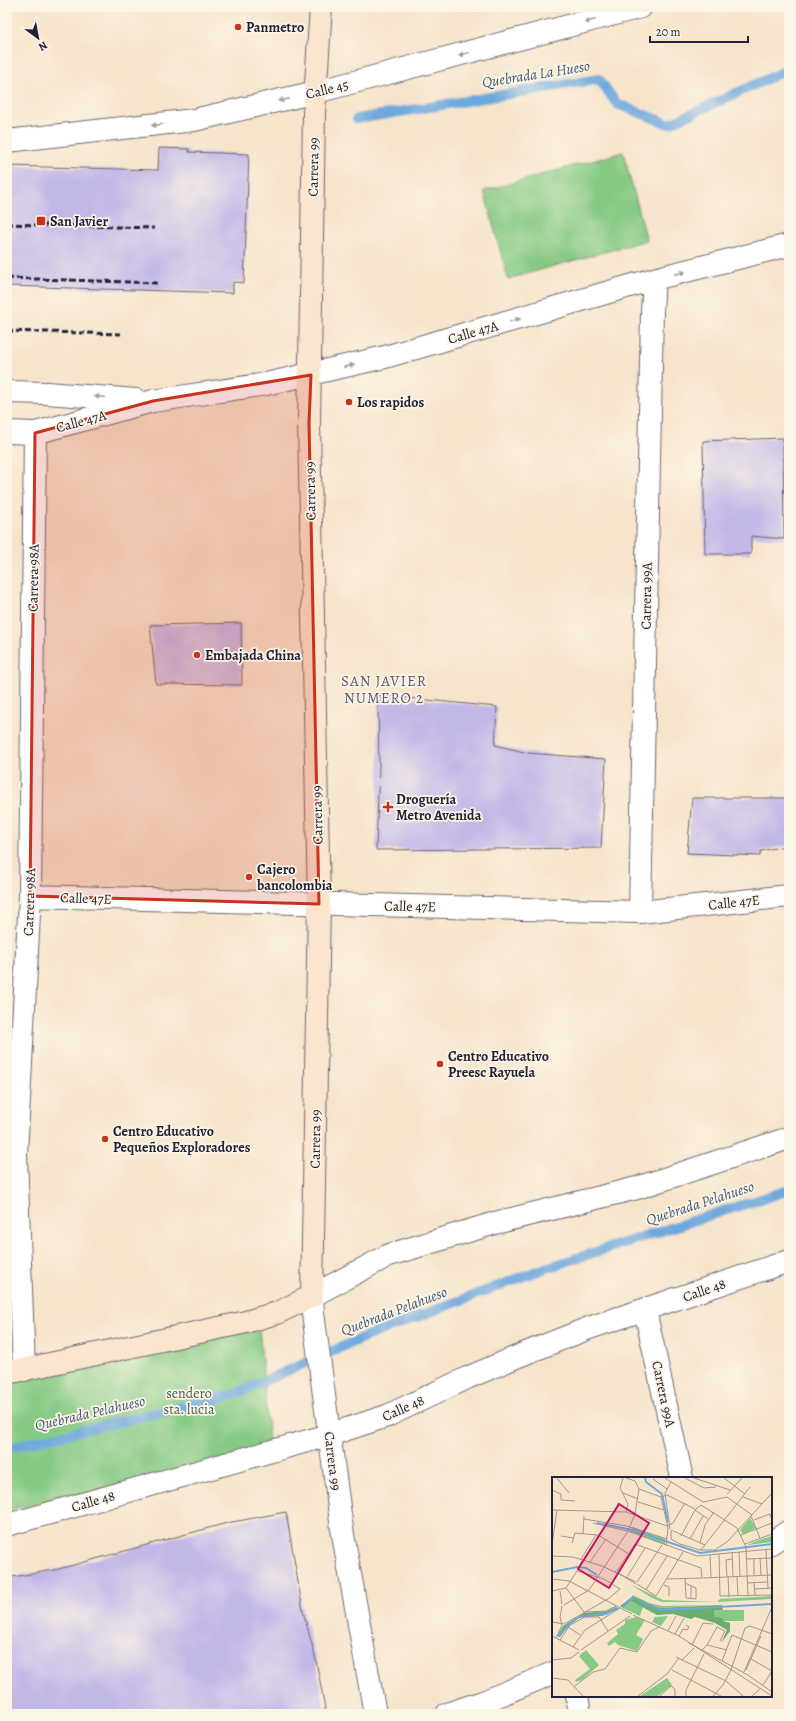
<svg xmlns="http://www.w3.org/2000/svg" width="796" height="1721" font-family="Alegreya,serif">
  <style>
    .green { fill: #86ca84; stroke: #547660 }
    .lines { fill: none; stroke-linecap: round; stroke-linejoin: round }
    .stream { stroke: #6ea8de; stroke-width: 10 }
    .building { fill: #c2b8e8 }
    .street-casing { stroke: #6c666d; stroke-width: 24 }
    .secondary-casing { stroke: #6c666d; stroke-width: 24 }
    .street { stroke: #fff; stroke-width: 22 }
    .secondary { stroke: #fce5cf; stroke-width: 22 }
    .rail { stroke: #22223b; stroke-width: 3; stroke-dasharray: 6 3; stroke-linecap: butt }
    .oneway { fill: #9c9ca7 }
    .marked { fill: #c8321e; fill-opacity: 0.2; stroke: #c8321e; stroke-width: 3; stroke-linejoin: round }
    .poi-dot { fill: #c8321e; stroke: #fcf5e5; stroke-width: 1.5 }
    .labels { text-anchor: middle; stroke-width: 3.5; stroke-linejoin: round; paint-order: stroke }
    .poi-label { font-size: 14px; font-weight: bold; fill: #22223b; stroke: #fcf5e5; text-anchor: start }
    .street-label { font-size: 14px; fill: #22223b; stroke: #fcf5e5 }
    .park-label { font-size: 14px; fill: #455d55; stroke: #fcf5e5 }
    .water-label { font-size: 15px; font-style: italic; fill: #40587c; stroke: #fcf5e5 }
    .neighbourhood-label { font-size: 15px; letter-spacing: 1px; fill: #5a5678; stroke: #fcf5e5 }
    .inset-river { fill: none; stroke: #6ea8de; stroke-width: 2 }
    .inset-road { fill: none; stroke: #a19691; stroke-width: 1 }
    .view { fill: #c2185b; fill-opacity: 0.15; stroke: #c2185b; stroke-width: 2 }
    .inset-edge { fill: none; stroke: #22223b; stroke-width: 2 }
  </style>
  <rect width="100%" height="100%" fill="#fcf5e5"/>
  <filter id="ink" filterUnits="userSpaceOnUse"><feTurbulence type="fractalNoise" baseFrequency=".025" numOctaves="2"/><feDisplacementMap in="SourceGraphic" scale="8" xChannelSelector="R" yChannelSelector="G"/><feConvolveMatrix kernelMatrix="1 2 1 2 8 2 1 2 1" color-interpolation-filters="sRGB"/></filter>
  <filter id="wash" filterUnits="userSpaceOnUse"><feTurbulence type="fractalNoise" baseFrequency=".012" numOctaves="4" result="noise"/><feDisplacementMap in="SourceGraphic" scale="16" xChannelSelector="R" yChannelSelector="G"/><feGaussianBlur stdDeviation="0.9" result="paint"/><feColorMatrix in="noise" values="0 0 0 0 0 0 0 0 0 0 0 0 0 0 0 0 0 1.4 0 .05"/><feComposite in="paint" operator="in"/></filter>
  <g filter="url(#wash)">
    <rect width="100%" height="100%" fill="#f6e4cb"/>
    <!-- green -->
    <path class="green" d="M 623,152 L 647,240 L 508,279 L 484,191 Z
      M 258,1314 L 270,1454 L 7,1510 L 7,1372 Z"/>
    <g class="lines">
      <!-- stream -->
      <path class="stream" d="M 357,119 L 599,79 L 617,104 L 669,124 L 789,69
        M 7,1448 L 233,1395 L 362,1338 L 543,1269 L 789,1190"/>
    </g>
    <g id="blocks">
      <!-- building -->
      <path class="building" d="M 159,148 L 189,149 L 189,152 L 249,154 L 244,283 L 233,282 L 233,293 L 7,286 L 7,166 L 158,170 Z
        M 783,438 L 784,539 L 751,536 L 751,554 L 705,554 L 703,441 Z
        M 241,623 L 242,685 L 156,684 L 150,625 Z
        M 378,695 L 497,707 L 495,745 L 528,753 L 606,759 L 601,848 L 376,850 L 379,768 Z
        M 692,798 L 789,798 L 789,845 L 761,851 L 760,856 L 687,853 Z
        M 286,1512 L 303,1611 L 316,1660 L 326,1714 L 7,1714 L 7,1578 L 59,1569 L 227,1523 Z"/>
    </g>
  </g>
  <g filter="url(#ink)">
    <use href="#blocks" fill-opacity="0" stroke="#6c666d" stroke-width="1"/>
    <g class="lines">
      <defs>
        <path id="street" d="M 7,141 L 194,120 L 316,92 L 641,7
          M 7,392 L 47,393 L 136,400
          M 7,432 L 35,433 L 153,401 L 266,384 L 385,357 L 654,279 L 789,245
          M 30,896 L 640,912 L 789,896
          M 640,912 L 652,312 L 654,279
          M 645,1310 L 682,1478
          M 24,1370 L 16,1155 L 30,896 L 35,433
          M 7,1525 L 329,1435 L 387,1416 L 467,1378 L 521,1355 L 589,1328 L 789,1261
          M 771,1543 L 789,1531
          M 577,1696 L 580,1714
          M 375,1714 L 342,1529 L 313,1313 L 312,1296 L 389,1255 L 495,1223 L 637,1188 L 789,1138
          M 447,1714 L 483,1702 L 553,1673"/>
        <path id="secondary" d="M 7,1373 L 242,1323 L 277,1313 L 312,1296 L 319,904 L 309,423 L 314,114 L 321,7"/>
      </defs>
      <!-- street casing -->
      <use href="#street" class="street-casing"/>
      <!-- secondary casing -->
      <use href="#secondary" class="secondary-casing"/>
      <!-- street -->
      <use href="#street" class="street"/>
      <!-- secondary -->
      <use href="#secondary" class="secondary"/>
      <!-- rail -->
      <path class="rail" d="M 7,224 L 154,228
        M 7,278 L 158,283
        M 7,331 L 122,334"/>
    </g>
    <!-- one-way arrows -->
    <defs><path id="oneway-solid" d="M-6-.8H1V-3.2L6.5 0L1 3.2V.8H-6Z"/></defs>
    <g class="oneway">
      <use href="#oneway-solid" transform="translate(590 21) rotate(165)"/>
      <use href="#oneway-solid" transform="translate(464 54) rotate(166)"/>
      <use href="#oneway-solid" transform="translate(284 100) rotate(167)"/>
      <use href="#oneway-solid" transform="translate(157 125) rotate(173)"/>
      <use href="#oneway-solid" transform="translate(680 273) rotate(-14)"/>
      <use href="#oneway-solid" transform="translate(515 320) rotate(-16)"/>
      <use href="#oneway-solid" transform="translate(349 366) rotate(-13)"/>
      <use href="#oneway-solid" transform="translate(100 397) rotate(-175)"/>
    </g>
  </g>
  <!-- marked area -->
  <path class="marked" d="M 311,375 L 309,423 L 319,904 L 30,896 L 35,433 L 153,401 Z"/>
  <!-- markers -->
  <g class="poi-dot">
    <circle cx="238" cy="27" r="4"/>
    <rect x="36" y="216" width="10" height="10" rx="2"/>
    <circle cx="349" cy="402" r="4"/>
    <circle cx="197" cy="655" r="4"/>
    <path d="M386 801h4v4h4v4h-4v4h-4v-4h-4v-4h4z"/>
    <circle cx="249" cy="877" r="4"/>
    <circle cx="440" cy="1064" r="4"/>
    <circle cx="105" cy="1139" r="4"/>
  </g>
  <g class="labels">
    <!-- poi labels -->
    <g class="poi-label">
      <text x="246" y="32">Panmetro</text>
      <text x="50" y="226">San Javier</text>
      <text x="357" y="407">Los rapidos</text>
      <text x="205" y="660">Embajada China</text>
      <text x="396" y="804">Droguería<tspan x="396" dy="16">Metro Avenida</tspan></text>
      <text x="257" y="874">Cajero<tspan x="257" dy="16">bancolombia</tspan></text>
      <text x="448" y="1061">Centro Educativo<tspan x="448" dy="16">Preesc Rayuela</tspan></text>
      <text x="113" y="1136">Centro Educativo<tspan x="113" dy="16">Pequeños Exploradores</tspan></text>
    </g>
    <!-- street labels -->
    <g class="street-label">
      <text transform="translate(327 89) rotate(-14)" y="5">Calle 45</text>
      <text transform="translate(313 167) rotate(-89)" y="5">Carrera 99</text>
      <text transform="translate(473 332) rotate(-16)" y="5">Calle 47A</text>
      <text transform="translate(81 421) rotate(-15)" y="5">Calle 47A</text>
      <text transform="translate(310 491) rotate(-91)" y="5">Carrera 99</text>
      <text transform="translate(33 578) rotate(-89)" y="5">Carrera 98A</text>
      <text transform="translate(646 596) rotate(-89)" y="5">Carrera 99A</text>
      <text transform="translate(317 815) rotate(-91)" y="5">Carrera 99</text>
      <text transform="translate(86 898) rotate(2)" y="5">Calle 47E</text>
      <text transform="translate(29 902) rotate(-88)" y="5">Carrera 98A</text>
      <text transform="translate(734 902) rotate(-6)" y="5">Calle 47E</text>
      <text transform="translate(410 906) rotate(1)" y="5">Calle 47E</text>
      <text transform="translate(315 1139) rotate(-89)" y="5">Carrera 99</text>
      <text transform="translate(704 1290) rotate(-19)" y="5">Calle 48</text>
      <text transform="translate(664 1394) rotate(78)" y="5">Carrera 99A</text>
      <text transform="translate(403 1408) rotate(-24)" y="5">Calle 48</text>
      <text transform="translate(333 1461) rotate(83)" y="5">Carrera 99</text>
      <text transform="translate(93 1501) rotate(-16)" y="5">Calle 48</text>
    </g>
    <!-- park labels -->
    <g class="park-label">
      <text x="189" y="1398">sendero<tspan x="189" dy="16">sta. lucia</tspan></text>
    </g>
    <!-- water labels -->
    <g class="water-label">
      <text transform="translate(536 74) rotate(-9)" y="5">Quebrada La Hueso</text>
      <text transform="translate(700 1203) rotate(-18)" y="5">Quebrada Pelahueso</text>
      <text transform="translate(394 1311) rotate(-21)" y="5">Quebrada Pelahueso</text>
      <text transform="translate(90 1413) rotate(-13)" y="5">Quebrada Pelahueso</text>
    </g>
    <!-- neighbourhood labels -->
    <g class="neighbourhood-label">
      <text x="384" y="686">SAN JAVIER<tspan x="384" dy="17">NUMERO 2</tspan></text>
    </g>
  </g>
  <!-- overview -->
  <g transform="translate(552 1477)">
    <rect width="220" height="220" fill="#f6e4cb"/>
    <path d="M 198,41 L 204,51 L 191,57 L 188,53 ZM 81,50 L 113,62 L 113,68 L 78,55 ZM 220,59 L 220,65 L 195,68 L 207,63 ZM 78,107 L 111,123 L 164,125 L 110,125 L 100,121 ZM 81,118 L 97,126 L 110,129 L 164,128 L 106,131 L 96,128 ZM 220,119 L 220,122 L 165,125 L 168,122 ZM 79,124 L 91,130 L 88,139 L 71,131 ZM 162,133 L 192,133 L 192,144 L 171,144 L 162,141 ZM 116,139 L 109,149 L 100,145 L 103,140 ZM 84,140 L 93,143 L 84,158 L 91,162 L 85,174 L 66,168 L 63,165 L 57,169 L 55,166 L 66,157 L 64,153 L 73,147 L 73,143 ZM 34,173 L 47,188 L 30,203 L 24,205 L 23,203 L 38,192 L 27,179 ZM 115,201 L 120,208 L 106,219 L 88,219 Z" fill="#86ca84"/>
    <path d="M 81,119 L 106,131 L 170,128 L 171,133 L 162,133 L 162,140 L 171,141 L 171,144 L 178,146 L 178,154 L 169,166 L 175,153 L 163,146 L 143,140 L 139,142 L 121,137 L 105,138 L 79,124 L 71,131 L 68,129 ZM 64,130 L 67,132 L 50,139 L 29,140 L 17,148 L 8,160 L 5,159 L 11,149 L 32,136 L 55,134 Z" fill="#6cae72"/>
    <path class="inset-river" d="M 93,1 L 94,5 L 110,17 L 116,45M 45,46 L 81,53 L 148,76 L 220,67M 0,95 L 25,90 L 34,91 L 45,98M 87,124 L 110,133 L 220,127M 70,130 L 82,119M 27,140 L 54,137 L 65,131M 6,159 L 24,141"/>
    <path class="inset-road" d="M 5,1 L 17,16M 71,1 L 68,11 L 76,27 L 74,35M 113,1 L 151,25 L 175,20 L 200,38M 133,1 L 152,11 L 164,10M 142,1 L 178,13M 172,1 L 193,17M 101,2 L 115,12M 87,12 L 109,20 L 115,18 L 143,32M 0,13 L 9,17 L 9,23 L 23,24M 71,16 L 86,22M 175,17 L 190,1M 109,20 L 116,51 L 114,69M 191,20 L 210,27M 86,25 L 112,33M 0,33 L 74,35 L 115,49M 143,33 L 156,42M 199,39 L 208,61M 32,42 L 75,49 L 115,62M 202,43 L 218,37 L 220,43M 41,46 L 79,55 L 145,79 L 220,72M 115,49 L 121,46 L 133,26M 118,52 L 113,16 L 119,5M 119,53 L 153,68M 119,54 L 119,62 L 128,67 L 148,73 L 163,73 L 176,64 L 220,16M 31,56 L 32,39M 189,58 L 220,46M 9,59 L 21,61M 129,59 L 143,33 L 149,28 L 185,51 L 194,70 L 196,119M 138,62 L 151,39M 20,66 L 23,56 L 46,58 L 77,77M 148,66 L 153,48 L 162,35M 0,67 L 5,33M 193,67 L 220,57M 149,73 L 198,10M 214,73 L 216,111M 180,75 L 181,99M 187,75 L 188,99M 167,77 L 168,119 L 220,118M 158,78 L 159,100M 0,79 L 21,80 L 50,89 L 84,105M 202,81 L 202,98M 208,81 L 209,98M 29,82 L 44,58M 195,82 L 220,81M 38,85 L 54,62M 63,94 L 84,107M 65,94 L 83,67 L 149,91 L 150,101M 175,99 L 174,83 L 180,82M 176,99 L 177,120M 185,99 L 186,119M 75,100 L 93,71M 133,101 L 134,121 L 144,122 L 144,111 L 133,106M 151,101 L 220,98M 0,102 L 17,104 L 80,137M 115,102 L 150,101M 85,105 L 110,68M 202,105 L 203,119M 195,106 L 215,105M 85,107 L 104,119 L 131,75M 112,108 L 117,110 L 117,119M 139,109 L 139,122M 14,111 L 32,135 L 54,134 L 64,129M 203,112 L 220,111M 94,113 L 115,79M 0,114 L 14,111M 8,114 L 10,127M 12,128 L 37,113 L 76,54 L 83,37 L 87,12 L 83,4 L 74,1M 81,138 L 127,159 L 220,219M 0,145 L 12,147 L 56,122 L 68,112 L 52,102 L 25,94 L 14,111M 16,150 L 28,158M 116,154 L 124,139M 123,157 L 132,141M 0,159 L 27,173M 127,159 L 131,152 L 135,153 L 137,150 L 134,148M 4,161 L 10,148 L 8,140 L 10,129M 8,163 L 18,148 L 33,140 L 47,140 L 56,154M 137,166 L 196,198 L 220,215M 140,168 L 151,146 L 161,147M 155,168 L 165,150 L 173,154 L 168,164M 21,170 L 33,153 L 68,131M 29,173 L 78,139M 150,173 L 155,168 L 175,173M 124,180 L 174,204 L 191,219M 199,182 L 220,194M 0,183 L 19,181 L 27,175M 130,183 L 142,171M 170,184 L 180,158 L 220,175M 120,193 L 169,219M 194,193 L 209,159M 192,195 L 220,130M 0,201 L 16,203 L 31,219M 211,208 L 220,194M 23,209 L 41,195 L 53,192 L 68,171 L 85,175 L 99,154 L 107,150M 86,219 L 115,197 L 127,181M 108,219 L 119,209 L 123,212 L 123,219M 134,219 L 134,213 L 152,177M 161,219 L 171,208 L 179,193 L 193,151 L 198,149 L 220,157M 200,219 L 209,211"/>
    <path class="view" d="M 67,27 L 97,46 L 57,111 L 26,92 Z"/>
    <rect width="220" height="220" class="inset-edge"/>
  </g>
  <!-- margin -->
  <rect width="796" height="1721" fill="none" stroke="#fcf5e5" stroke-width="24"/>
  <!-- north arrow -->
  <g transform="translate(38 38) rotate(148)" stroke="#fcf5e5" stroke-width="3" paint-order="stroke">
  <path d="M0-3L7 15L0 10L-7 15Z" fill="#22223b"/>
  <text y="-6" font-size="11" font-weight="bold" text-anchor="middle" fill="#22223b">N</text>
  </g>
  <!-- scale -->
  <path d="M650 36v6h98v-6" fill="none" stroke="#22223b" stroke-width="2"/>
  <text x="656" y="36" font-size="12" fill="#22223b" stroke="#fcf5e5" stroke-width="3" paint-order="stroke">20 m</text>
</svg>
